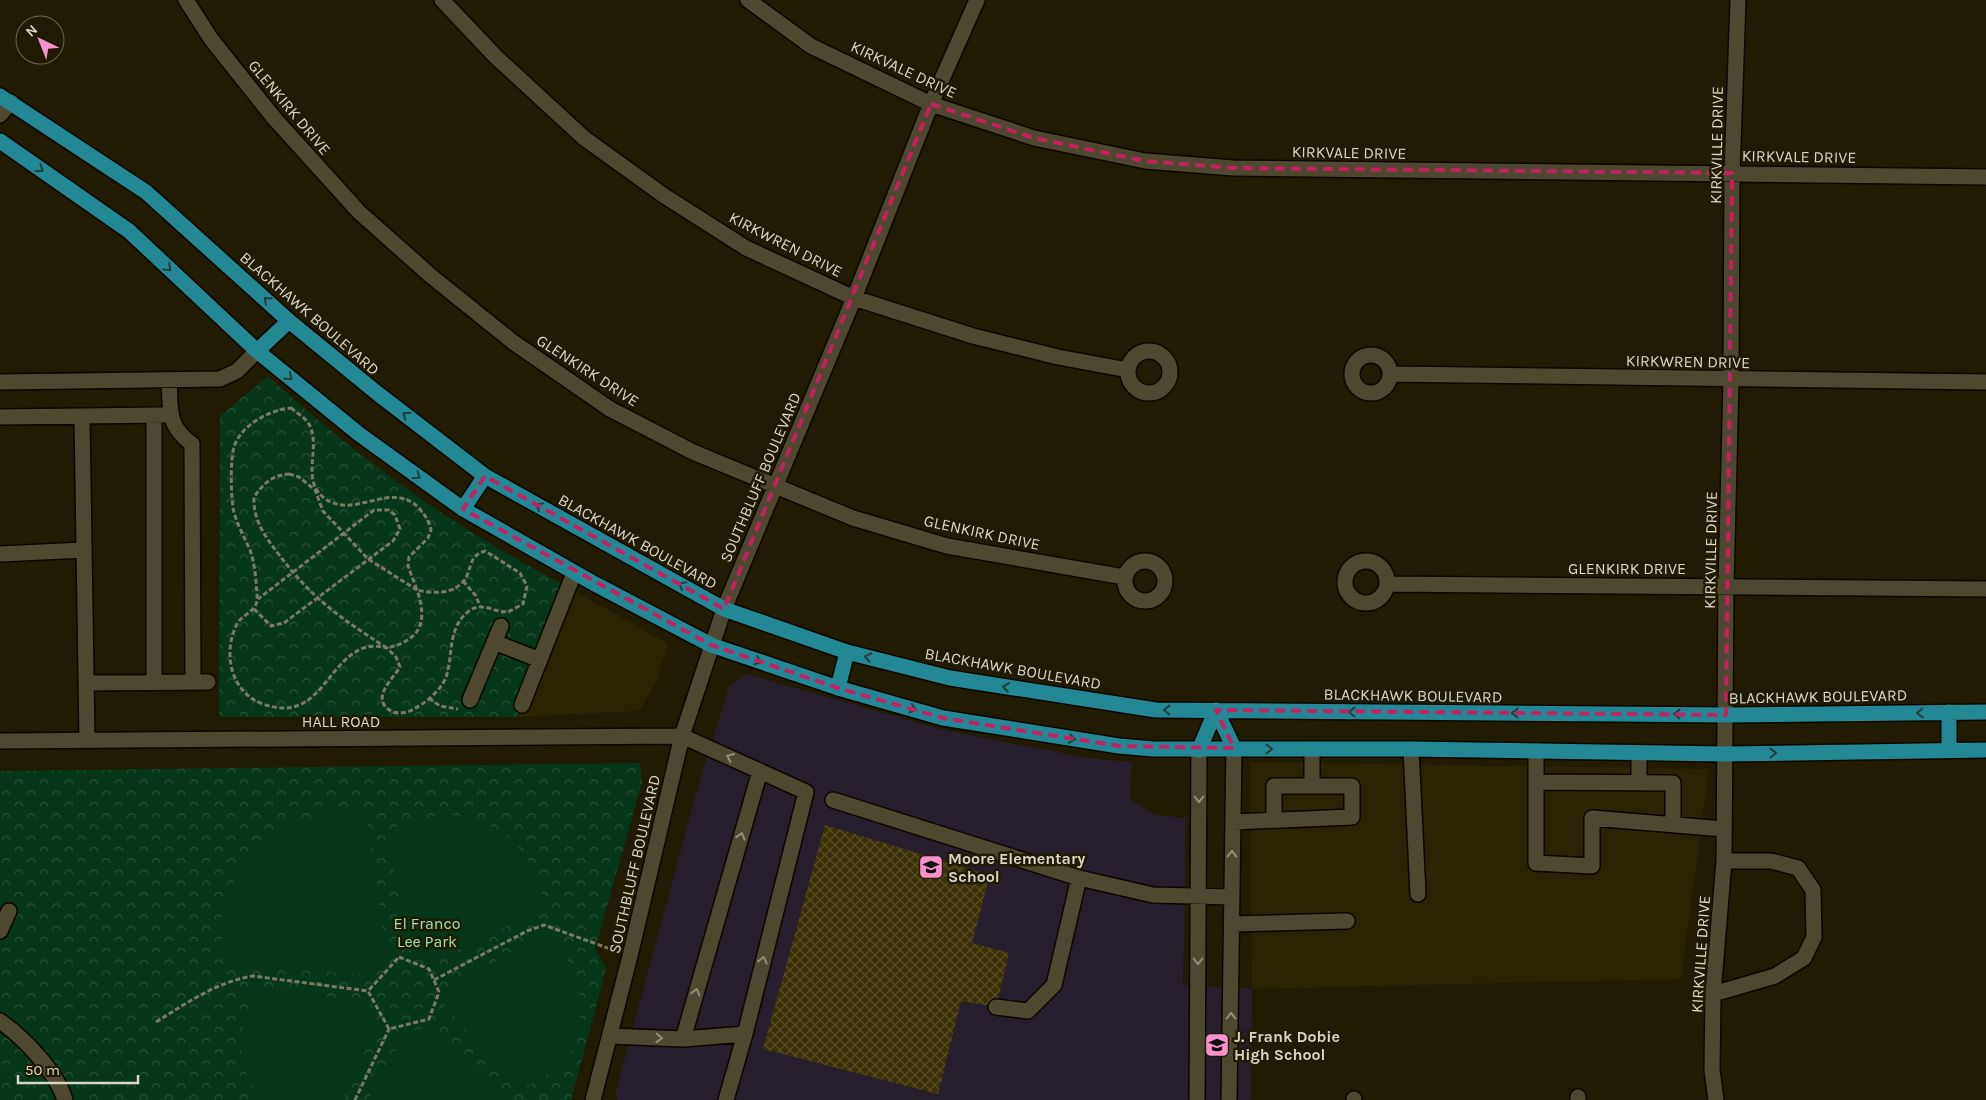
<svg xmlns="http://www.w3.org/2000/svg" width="1986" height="1100" font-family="Karla,sans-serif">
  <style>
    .built { fill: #2b2303 }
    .education { fill: #271f2e }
    .park { fill: url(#park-crowns) }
    .garden { fill: #07371a }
    .building { fill: url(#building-cross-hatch) }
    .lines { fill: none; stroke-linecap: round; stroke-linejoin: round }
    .minor-casing { stroke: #0b0600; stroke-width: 18 }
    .major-casing { stroke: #0b0600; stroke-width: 18 }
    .path { stroke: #7d7866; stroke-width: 3; stroke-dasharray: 5 2.5; stroke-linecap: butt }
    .minor { stroke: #4f4830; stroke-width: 15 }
    .major { stroke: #248794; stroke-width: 15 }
    .oneway { stroke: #224136 }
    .oneway2 { stroke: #948e7c }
    .marked { fill: none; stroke: #c32160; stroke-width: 4; stroke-dasharray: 10 6; stroke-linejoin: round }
    .labels { text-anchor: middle; stroke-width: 5; stroke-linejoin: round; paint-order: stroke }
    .street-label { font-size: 16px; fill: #d9d5c7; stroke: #211b04 }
    .poi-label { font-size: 16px; font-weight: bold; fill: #d9d5c7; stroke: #211b04; text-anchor: start }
    .park-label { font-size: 16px; fill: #99e3ac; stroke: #211b04 }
  </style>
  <defs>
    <pattern id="park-crowns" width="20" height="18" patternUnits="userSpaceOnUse" patternTransform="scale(1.25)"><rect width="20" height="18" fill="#07371a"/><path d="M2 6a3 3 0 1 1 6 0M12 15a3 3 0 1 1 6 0" fill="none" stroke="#2b533a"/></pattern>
    <pattern id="building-cross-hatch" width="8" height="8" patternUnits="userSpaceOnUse" patternTransform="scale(1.25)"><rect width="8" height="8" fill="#3b3004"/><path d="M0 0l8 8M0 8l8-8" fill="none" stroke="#574d27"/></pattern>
  </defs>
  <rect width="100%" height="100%" fill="#211b04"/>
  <!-- built -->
  <path class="built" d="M 568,587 L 668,644 L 656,683 L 639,711 L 517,717 Z
    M 1250,762 L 1709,769 L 1681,979 L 1252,989 Z"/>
  <!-- education -->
  <path class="education" d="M 746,674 L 940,729 L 1087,758 L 1132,762 L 1130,799 L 1155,815 L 1186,818 L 1183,985 L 1252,989 L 1251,1100 L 617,1100 L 616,1091 L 697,790 L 729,687 Z"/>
  <!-- park -->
  <path class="park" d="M 268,376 C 358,459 460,532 568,587 L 517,717 L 219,717 L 220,416 Z
    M 640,763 L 642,783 L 595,949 L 606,969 L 571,1100 L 0,1100 L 0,771 Z"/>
  <!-- garden -->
  <path class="garden" d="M 337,812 L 366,814 L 387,960 L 374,975 L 225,964 C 223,949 220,933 222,918 C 226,884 252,850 279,830 C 296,819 318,816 337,812 Z
    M 451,815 C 507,823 535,853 545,908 L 430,963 L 413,958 L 386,836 L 404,822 Z
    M 546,933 C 570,957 582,981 580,1015 C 580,1024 579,1037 575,1046 C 565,1064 539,1080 521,1090 L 444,1006 L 448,989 Z
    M 257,985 L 369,1004 L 378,1021 L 343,1100 L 265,1100 C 230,1070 240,1022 257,985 Z
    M 423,1028 L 502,1100 L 368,1100 L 405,1033 Z"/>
  <!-- building -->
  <path class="building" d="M 825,825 L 990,875 L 972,943 L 1009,953 L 996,1007 L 961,1001 L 938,1094 L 763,1049 Z"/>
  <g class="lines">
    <defs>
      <path id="minor" d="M 186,0 L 211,39 L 274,118 L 359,212 L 431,276 L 513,342 L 610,409 L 693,452 L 853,518 L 947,546 L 1124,577
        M 442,0 L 496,57 L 584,138 L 663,195 L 746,248 L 854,298 L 973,336 L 1058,357 L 1128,370
        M 748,0 L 811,46 L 931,104 L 1034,138 L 1145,161 L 1233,168 L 1986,177
        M 0,115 L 11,102
        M1128 372a21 21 0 1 1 42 0a21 21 0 1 1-42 0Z
        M1352 374a19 19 0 1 1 38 0a19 19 0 1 1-38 0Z
        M 1390,374 L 1986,382
        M 169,380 C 171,409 166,425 192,444 L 193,682
        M 0,382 L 220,379 L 237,371 L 257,351
        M 82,416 L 87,740
        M 0,417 L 163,415
        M 0,554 L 84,550
        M1125 581a20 20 0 1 1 40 0a20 20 0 1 1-40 0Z
        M1345 582a21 21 0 1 1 42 0a21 21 0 1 1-42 0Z
        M 1387,584 L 1986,589
        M 494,642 L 540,660
        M 154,682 L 154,415
        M 86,683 L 208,682
        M 470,700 L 501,626
        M 522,705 L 574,573
        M 0,741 L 682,736 L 806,792 L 745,1034 L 683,1039 L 610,1036
        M 1411,749 L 1418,894
        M 1536,751 L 1536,863 L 1592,866 L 1592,818 L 1724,829
        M 1639,753 L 1639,782
        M 1536,782 L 1673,783 L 1673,824
        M 833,800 L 1079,878 L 1153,895 L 1232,897
        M 1274,820 L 1274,786 L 1312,786
        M 1233,822 L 1352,817 L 1352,786 L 1312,786 L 1312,749
        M 1232,924 L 1347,921
        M 0,931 L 9,911
        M 1713,994 L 1775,976 L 1804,958 L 1814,937 L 1813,890 L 1798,868 L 1771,861 L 1724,861
        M 996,1007 L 1028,1011 L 1054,985 L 1079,878
        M 0,1021 C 24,1038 56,1071 65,1100
        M 683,1039 L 760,771
        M 1578,1097 L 1578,1100
        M 1354,1099 L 1354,1100
        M 593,1100 L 630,956 L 682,736 L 724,609 L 854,298 L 931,104 L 977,0
        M 726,1100 L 745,1034
        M 1197,1100 L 1199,750
        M 1229,1100 L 1234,748
        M 1716,1100 L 1712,1070 L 1713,994 L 1724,861 L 1726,586 L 1731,380 L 1732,173 L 1738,0"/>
      <path id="major" d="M 0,96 L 146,192 L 289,321 L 377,393 L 485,476 L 724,609 L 847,652 L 950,678 L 1156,710 L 1726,715 L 1986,712
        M 0,141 L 129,231 L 257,351 L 359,434 L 463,509 L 595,584 L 711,645 L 838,688 L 943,718 L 1119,746 L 1153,749 L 1411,749 L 1725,754 L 1986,750
        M 257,351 L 289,321
        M 463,509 L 485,476
        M 838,688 L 847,652
        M 1216,710 L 1234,748
        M 1199,750 L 1216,710
        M 1949,750 L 1949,712"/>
    </defs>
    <!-- minor casing -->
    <use href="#minor" class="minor-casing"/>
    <!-- major casing -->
    <use href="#major" class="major-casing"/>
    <!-- path -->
    <path class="path" d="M 291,408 C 297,413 306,418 310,426 C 321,451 299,482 327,500 C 356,518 391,481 418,507 C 424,514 429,520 431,530 L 428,538 L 409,557 L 408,566 L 417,590 C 434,594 460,595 468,573 C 472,562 472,555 485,551 L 520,573 L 527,586 L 523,604 C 519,606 514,609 510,611 C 495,615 484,600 469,611 C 448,627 453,652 447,674 C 443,690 423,705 410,711 C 404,713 397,714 391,711 C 370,699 392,680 400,667 L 396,657 L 387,648 C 379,646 369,645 361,649 C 325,665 318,724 263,704 C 231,693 222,653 237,624 C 244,612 259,612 257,595 C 256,580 255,564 250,550 C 244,536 236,523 233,508 C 231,493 230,461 234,447 C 241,425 269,410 291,408 Z
      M 289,474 L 299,477 L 315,490 L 323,511 L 368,559 L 417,590 C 428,622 421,640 387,648 C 340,618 311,598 277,552 C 264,535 253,519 254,497 C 263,484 272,475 289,474 Z
      M 463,581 L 476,596 L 480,606
      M 254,609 L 271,626 L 284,623 L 393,541 L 400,529 L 395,515 L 389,510 L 374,510 L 258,599
      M 429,698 L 440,706 L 458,709
      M 399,957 L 429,969 L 439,992 L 429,1019 L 389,1029 L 368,991 Z
      M 434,980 L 527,931 L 544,925 L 616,951
      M 156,1022 C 187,1003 216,982 253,976 L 368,991
      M 355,1100 L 389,1029"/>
    <!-- minor -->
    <use href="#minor" class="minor"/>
    <!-- major -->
    <use href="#major" class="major"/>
  </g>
  <!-- one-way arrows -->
  <defs><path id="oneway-chevron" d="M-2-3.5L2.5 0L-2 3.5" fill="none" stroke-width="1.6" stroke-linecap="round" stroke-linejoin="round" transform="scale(1.25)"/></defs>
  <g class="oneway">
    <use href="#oneway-chevron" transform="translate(40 169) rotate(35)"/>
    <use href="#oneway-chevron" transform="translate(168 268) rotate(43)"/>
    <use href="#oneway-chevron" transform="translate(267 300) rotate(-138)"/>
    <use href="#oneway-chevron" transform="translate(289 377) rotate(39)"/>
    <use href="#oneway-chevron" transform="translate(406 415) rotate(-143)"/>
    <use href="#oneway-chevron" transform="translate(417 476) rotate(36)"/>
    <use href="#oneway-chevron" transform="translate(539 506) rotate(-151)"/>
    <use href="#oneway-chevron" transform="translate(682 585) rotate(-151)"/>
    <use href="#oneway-chevron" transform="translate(868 657) rotate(-167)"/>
    <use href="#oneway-chevron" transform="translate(758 661) rotate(19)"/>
    <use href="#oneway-chevron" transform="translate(1006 687) rotate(-171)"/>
    <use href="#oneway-chevron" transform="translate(913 709) rotate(16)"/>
    <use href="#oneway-chevron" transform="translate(1167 710) rotate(-179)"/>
    <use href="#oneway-chevron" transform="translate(1352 712) rotate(-179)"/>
    <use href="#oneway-chevron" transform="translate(1515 713) rotate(-179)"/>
    <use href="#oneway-chevron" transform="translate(1920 713) rotate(179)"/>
    <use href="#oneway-chevron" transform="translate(1677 714) rotate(-179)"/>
    <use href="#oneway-chevron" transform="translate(1072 739) rotate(9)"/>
    <use href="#oneway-chevron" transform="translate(1269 749) rotate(1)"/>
    <use href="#oneway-chevron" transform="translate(1773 753) rotate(-1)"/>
  </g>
  <g class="oneway2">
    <use href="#oneway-chevron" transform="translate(730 757) rotate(-156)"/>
    <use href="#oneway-chevron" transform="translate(1199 799) rotate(90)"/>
    <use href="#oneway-chevron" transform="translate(741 836) rotate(-74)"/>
    <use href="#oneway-chevron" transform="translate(1232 854) rotate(-89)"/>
    <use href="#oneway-chevron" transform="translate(763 960) rotate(-76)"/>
    <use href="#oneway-chevron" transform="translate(1198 961) rotate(90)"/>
    <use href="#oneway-chevron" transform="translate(696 992) rotate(-74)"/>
    <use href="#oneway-chevron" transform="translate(1231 1016) rotate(-90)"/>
    <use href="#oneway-chevron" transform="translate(659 1038) rotate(3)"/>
  </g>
  <!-- marked area -->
  <path class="marked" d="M 931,104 L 1034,138 L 1145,161 L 1233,168 L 1732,173 L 1726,715 L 1216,710 L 1234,748 L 1119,746 L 943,718 L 838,688 L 711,645 L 463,509 L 485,476 L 724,609 Z"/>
  <!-- icons -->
  <defs>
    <symbol id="school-square" viewBox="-11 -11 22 22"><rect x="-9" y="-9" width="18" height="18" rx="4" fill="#f890cb" stroke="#211b04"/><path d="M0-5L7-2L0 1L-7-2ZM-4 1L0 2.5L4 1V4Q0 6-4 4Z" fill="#111"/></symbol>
  </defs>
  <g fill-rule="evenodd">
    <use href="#school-square" x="917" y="853" width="28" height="28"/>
    <use href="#school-square" x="1203" y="1031" width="28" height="28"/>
  </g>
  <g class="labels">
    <!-- street labels -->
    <g class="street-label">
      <text transform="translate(904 69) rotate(25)" y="6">KIRKVALE DRIVE</text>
      <text transform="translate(290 107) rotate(50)" y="6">GLENKIRK DRIVE</text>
      <text transform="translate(1716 145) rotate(-89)" y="6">KIRKVILLE DRIVE</text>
      <text transform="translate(1349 152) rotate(1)" y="6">KIRKVALE DRIVE</text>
      <text transform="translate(1799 156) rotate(1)" y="6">KIRKVALE DRIVE</text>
      <text transform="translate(786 244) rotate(27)" y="6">KIRKWREN DRIVE</text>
      <text transform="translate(310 313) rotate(41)" y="6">BLACKHAWK BOULEVARD</text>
      <text transform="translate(1688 361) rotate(1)" y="6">KIRKWREN DRIVE</text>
      <text transform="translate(588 370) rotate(33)" y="6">GLENKIRK DRIVE</text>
      <text transform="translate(760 477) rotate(-67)" y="6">SOUTHBLUFF BOULEVARD</text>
      <text transform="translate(982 532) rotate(12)" y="6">GLENKIRK DRIVE</text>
      <text transform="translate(638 541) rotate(29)" y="6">BLACKHAWK BOULEVARD</text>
      <text transform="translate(1710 550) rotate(-89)" y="6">KIRKVILLE DRIVE</text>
      <text x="1627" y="574">GLENKIRK DRIVE</text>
      <text transform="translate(1013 668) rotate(10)" y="6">BLACKHAWK BOULEVARD</text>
      <text transform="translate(1413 695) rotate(1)" y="6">BLACKHAWK BOULEVARD</text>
      <text transform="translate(1818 696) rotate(-1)" y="6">BLACKHAWK BOULEVARD</text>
      <text x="341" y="727">HALL ROAD</text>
      <text transform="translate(634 864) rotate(-77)" y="6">SOUTHBLUFF BOULEVARD</text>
      <text transform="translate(1700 954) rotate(-86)" y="6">KIRKVILLE DRIVE</text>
    </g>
    <!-- poi labels -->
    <g class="poi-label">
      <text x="948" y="864">Moore Elementary<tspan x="948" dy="18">School</tspan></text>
      <text x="1234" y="1042">J. Frank Dobie<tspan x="1234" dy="18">High School</tspan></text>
    </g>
    <!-- park labels -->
    <g class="park-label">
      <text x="427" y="929">El Franco<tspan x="427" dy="18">Lee Park</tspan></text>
    </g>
  </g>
  <!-- north arrow -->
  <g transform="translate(40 40) rotate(317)"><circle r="24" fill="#211b04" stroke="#6b6552"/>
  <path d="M0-4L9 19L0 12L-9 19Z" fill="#f890cb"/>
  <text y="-8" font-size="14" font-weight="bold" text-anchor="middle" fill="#d9d5c7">N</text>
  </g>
  <!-- scale -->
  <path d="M18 1075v8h120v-8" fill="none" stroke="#d9d5c7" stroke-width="2.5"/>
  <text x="25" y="1075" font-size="15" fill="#d9d5c7" stroke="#211b04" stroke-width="4" paint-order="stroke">50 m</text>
</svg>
